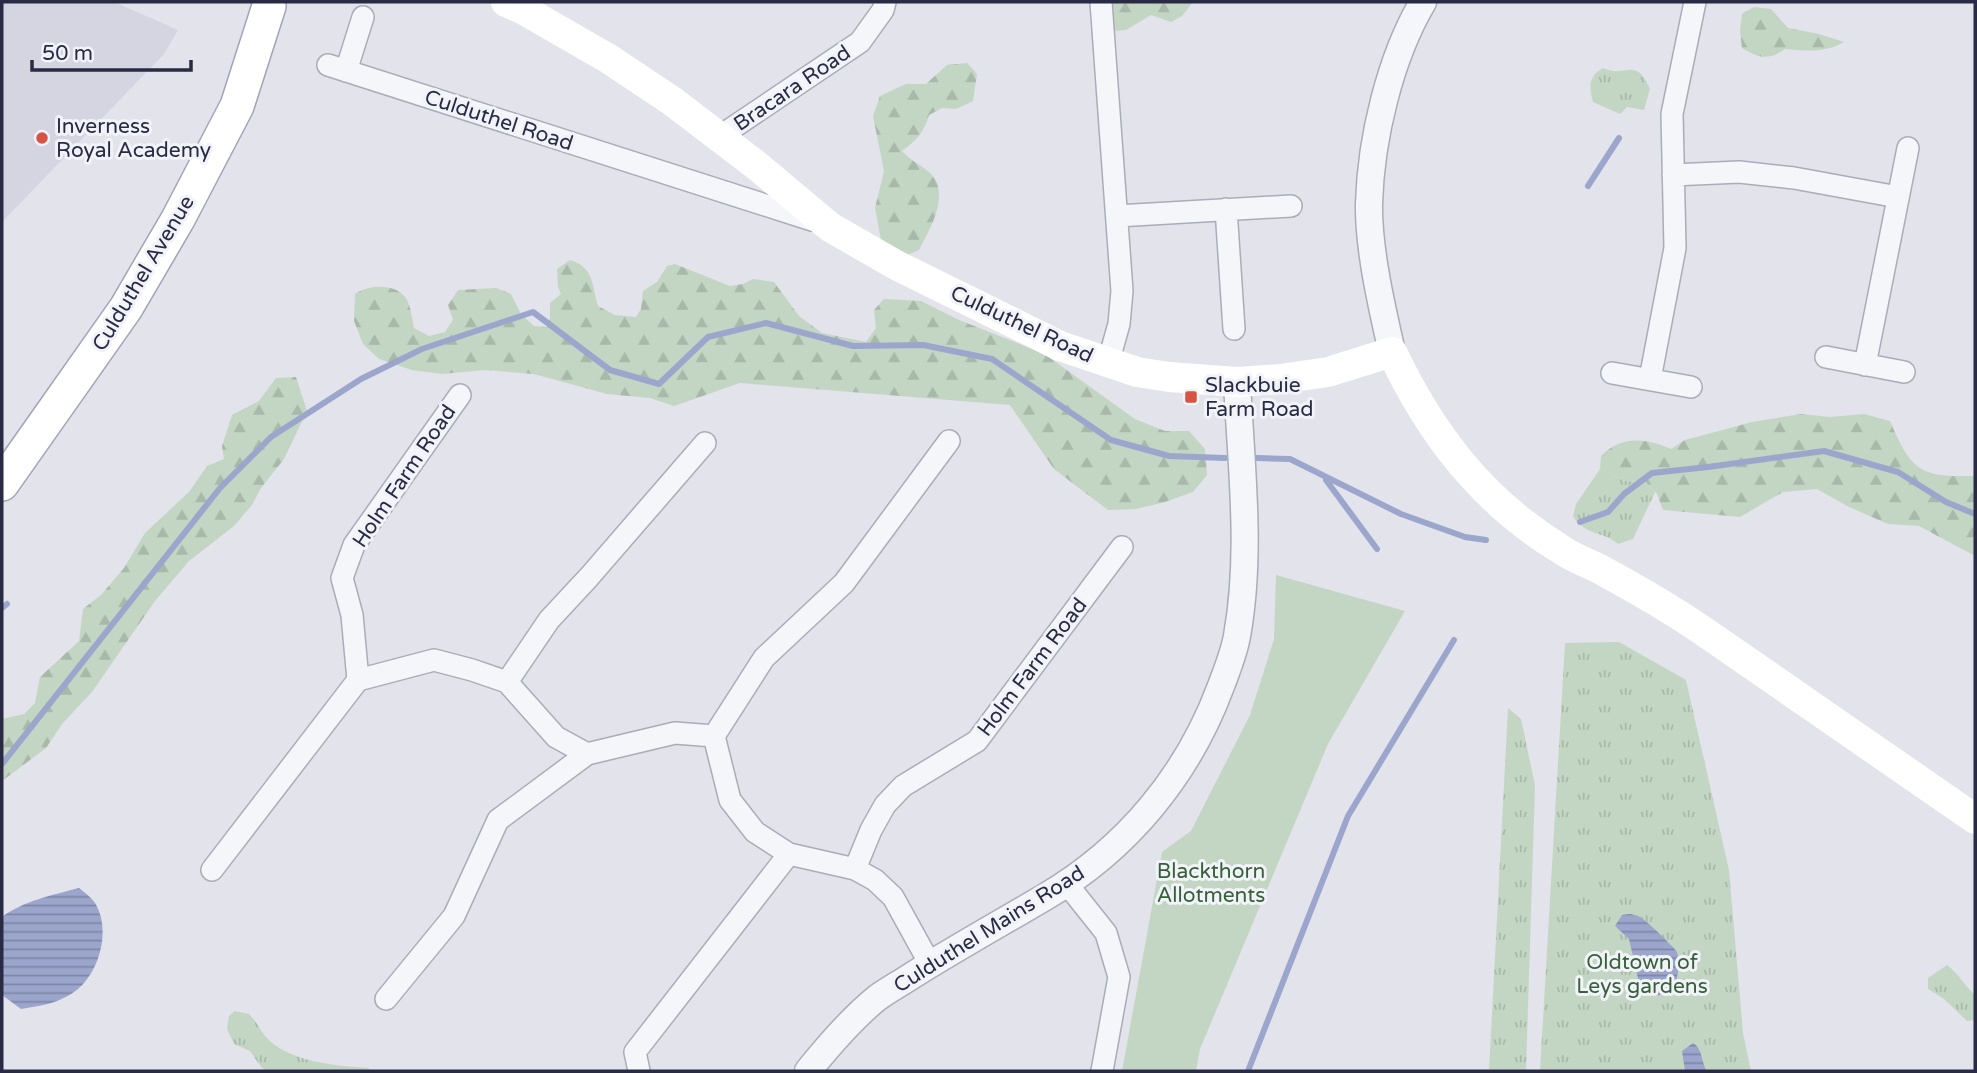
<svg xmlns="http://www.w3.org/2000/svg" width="1977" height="1073" font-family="'Varela Round',sans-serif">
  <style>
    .built { fill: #d4d5e0 }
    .grass { fill: url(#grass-tufts) }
    .forest { fill: url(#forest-firs) }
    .garden { fill: #c3d6c3 }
    .water { fill: url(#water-rules) }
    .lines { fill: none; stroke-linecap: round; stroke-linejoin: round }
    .stream { stroke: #9ca6cd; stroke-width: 6 }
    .minor-casing { stroke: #aaacb9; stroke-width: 24 }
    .tertiary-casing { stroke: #aaacb9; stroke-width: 29 }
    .primary-casing { stroke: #a1a4b8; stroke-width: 36 }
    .minor { stroke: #f5f6f9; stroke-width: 21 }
    .tertiary { stroke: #f5f6f9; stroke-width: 26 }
    .secondary { stroke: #fff; stroke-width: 30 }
    .primary { stroke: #fff; stroke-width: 33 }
    .poi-dot { fill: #d55542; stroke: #f2f3f8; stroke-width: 2.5 }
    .labels { text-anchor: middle; stroke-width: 6; stroke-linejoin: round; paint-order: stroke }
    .street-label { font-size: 21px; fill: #292b44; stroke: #f2f3f8 }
    .poi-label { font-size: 21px; fill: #292b44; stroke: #f2f3f8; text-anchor: start }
    .park-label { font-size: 21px; fill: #36613a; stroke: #f2f3f8 }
  </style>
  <defs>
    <pattern id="grass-tufts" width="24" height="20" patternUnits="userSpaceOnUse" patternTransform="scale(1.75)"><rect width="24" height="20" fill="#c3d6c3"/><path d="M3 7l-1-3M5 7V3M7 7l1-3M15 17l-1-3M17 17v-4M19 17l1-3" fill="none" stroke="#a8b8a9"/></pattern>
    <pattern id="forest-firs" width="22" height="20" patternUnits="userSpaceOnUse" patternTransform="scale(1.75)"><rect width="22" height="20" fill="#c3d6c3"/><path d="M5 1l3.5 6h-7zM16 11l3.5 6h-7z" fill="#a8b8a9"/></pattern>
    <pattern id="water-rules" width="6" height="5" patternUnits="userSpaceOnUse" patternTransform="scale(1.75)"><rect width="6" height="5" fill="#9ca6cd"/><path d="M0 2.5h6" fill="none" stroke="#7f87a8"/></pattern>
  </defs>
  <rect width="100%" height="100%" fill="#e2e3eb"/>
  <!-- built -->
  <path class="built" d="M 2,2 L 114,2 L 178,30 L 164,54 L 2,222 Z"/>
  <!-- grass -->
  <path class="grass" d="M 1603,68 C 1626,79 1635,55 1650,89 L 1644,110 L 1627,107 L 1620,114 L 1593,102 C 1589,88 1588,76 1603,68 Z
    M 1600,469 L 1625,481 L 1646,482 L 1655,492 L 1633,539 L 1618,544 C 1604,531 1585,536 1573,516 L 1576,504 Z
    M 1619,642 L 1686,680 L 1729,870 L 1743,1033 L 1751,1071 L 1540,1071 L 1565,643 Z
    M 1508,708 L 1521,719 L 1535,785 L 1526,1071 L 1489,1071 Z
    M 1947,965 C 1958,973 1964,985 1975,995 L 1975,1020 L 1967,1021 L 1944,999 L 1928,989 L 1928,978 Z
    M 235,1011 L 249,1014 C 256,1021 259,1028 265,1036 C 287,1062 337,1066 368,1068 L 371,1071 L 268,1071 L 262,1068 L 250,1051 L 234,1044 L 227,1029 L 229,1016 Z"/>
  <!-- forest -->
  <path class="forest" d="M 1098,2 L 1193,2 L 1182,16 L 1171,22 L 1151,15 L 1126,30 L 1114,31 L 1099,17 Z
    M 1754,7 L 1771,9 L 1788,28 L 1819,34 L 1844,42 C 1825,53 1806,51 1785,49 C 1768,61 1759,58 1742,48 L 1740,30 L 1742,14 Z
    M 967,63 L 977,74 L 973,101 L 956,109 L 942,108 L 929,115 C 924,132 917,140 902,151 C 910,160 919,164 929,172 C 952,192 930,229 919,250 L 903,257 L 881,240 L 875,208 L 884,171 L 873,116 L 880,96 L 906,84 L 926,84 L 947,65 Z
    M 570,260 C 594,267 592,285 598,306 L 615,315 L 636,317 L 641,309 L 643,291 L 657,282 L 667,266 L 675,264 L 730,286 L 743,284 L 753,279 L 774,282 L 799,316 L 822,333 L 866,342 L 876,328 L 874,310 L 884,299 L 921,301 L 959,320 L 1043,353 L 1135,419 L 1165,431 L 1189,431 L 1205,449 L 1207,475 L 1193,492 L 1165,502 L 1136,509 L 1108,510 L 1054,469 L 1010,405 L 740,383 L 674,406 L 650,398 L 607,394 L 534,374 L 485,370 L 442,374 L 412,370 L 379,359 L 363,344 L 354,321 L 355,294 C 369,284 398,283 407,300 C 411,307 412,320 414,328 L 429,336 L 445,332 L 453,320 L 448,305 L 458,290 L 496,288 L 511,294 L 521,314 L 534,326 L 547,327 L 550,318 L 550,303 L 561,294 L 558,287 L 557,269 Z
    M 296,377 L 307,411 L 284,459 L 261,488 L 252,505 L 234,526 L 189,561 L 155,601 L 92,692 L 62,724 L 46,748 L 2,781 L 2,719 L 24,714 L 35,703 L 40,677 L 79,641 L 83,609 L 101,595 L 124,568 L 145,533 L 189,492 L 207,466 L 224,459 L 222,446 L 232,415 L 259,401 L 276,378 Z
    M 1801,414 L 1830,417 L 1864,414 L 1890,421 C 1912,472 1920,477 1975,476 L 1975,556 L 1919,526 L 1888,524 L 1849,507 L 1817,489 L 1783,492 L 1740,517 L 1663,510 L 1657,494 L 1646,482 L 1625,481 L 1600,469 L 1601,456 C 1621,435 1646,438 1671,449 L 1685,440 L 1752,422 Z"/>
  <!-- garden -->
  <path class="garden" d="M 1276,575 L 1405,611 L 1328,744 L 1200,1049 L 1196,1071 L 1122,1071 L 1162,852 L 1191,831 L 1250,715 L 1274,639 Z"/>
  <!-- water -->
  <path class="water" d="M 79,888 C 84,892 91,897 95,903 C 111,929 100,970 78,989 C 61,1003 41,1006 21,1009 L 2,995 L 2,917 C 23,901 53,895 79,888 Z
    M 1629,914 C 1632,914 1638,916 1640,917 C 1645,919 1676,949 1677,952 C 1681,964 1677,981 1673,992 L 1655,996 L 1639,983 L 1629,939 L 1615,926 L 1622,915 Z
    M 1693,1043 C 1703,1049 1701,1062 1707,1071 L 1685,1071 L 1682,1051 Z"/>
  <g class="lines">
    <!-- stream -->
    <path class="stream" d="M 1588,186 L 1619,138
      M 1257,458 L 1290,459 L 1401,514 L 1465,537 L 1486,540
      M 1326,480 L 1377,549
      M 1580,522 L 1608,512 L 1624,494 L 1652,473 L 1708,467 L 1824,451 L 1898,472 L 1946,502 L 1975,514
      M 2,608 L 7,604
      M 2,764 L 220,488 L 271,437 L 361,379 L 422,349 L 533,312 L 610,370 L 659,384 L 708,337 L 766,323 L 853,346 L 923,345 L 992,359 L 1111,440 L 1169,456 L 1225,458
      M 1248,1071 L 1348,816 L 1454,640"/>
    <defs>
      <path id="minor" d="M 1101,2 L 1122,291 L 1119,324 L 1108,363
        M 328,65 L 812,220
        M 346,71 L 363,17
        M 719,137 L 860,42 L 883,10 L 885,2
        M 1673,175 L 1739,172 L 1794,178 L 1898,197
        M 1226,209 L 1234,329
        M 1117,216 L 1291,206
        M 1826,357 L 1904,372
        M 1865,365 L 1908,148
        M 1612,373 L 1691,387
        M 1650,379 L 1675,248 L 1672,114 L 1695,2
        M 358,680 L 352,615 L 342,578 L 354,545 L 460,395
        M 507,682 L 549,620 L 589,577 L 705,443
        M 855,869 L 871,830 L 885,805 L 903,786 L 977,741 L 1122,547
        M 212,870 L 358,680 L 434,660 L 472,670 L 507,682 L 556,737 L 587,754 L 675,733 L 714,736
        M 1067,884 L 1106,933 L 1119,977 L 1102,1071
        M 930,964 L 893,897 L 875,880 L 855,869 L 789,854 L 755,832 L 730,800 L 714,736 L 764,658 L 844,583 L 949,441
        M 386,999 L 454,916 L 498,820 L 587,754
        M 639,1071 L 635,1052 L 789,854"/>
      <path id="tertiary" d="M 1392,352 C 1382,308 1368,248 1369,203 C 1371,138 1390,58 1423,2
        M 808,1071 C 829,1045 851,1019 877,998 C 888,990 901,983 913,975 C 956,948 1001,923 1045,897 C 1127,849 1188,775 1221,686 C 1227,670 1234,653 1237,636 C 1252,553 1241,465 1237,382"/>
      <path id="primary" d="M 2,484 L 126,308 L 178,219 L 237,106 L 269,6"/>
    </defs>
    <!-- minor casing -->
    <use href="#minor" class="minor-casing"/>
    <!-- tertiary casing -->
    <use href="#tertiary" class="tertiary-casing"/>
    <!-- primary casing -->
    <use href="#primary" class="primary-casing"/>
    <!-- minor -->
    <use href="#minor" class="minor"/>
    <!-- tertiary -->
    <use href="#tertiary" class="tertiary"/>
    <!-- secondary -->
    <path class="secondary" d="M 506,2 L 524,10 L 609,59 L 672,101 L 756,165 L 830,227 L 896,265 L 1060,346 L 1137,372 L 1169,377 L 1237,382 L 1280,379 L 1328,372 L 1392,352 C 1431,435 1483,502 1562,550 C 1575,559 1591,564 1605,572 C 1640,591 1676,612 1709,635 C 1798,696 1886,758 1975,819"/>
    <!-- primary -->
    <use href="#primary" class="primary"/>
  </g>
  <!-- markers -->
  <g class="poi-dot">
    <circle cx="42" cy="138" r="7"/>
    <rect x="1184" y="390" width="14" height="14" rx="3.5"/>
  </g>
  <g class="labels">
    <!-- street labels -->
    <g class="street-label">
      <text transform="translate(792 88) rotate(-34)" y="7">Bracara Road</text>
      <text transform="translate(499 120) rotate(18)" y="7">Culduthel Road</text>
      <text transform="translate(143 273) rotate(-59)" y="7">Culduthel Avenue</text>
      <text transform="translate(1022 324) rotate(25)" y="7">Culduthel Road</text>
      <text transform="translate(404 476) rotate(-56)" y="7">Holm Farm Road</text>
      <text transform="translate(1032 667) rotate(-53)" y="7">Holm Farm Road</text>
      <text transform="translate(989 929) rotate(-32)" y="7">Culduthel Mains Road</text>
    </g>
    <!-- poi labels -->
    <g class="poi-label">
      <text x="56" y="133">Inverness<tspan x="56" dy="24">Royal Academy</tspan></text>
      <text x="1205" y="392">Slackbuie<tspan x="1205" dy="24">Farm Road</tspan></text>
    </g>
    <!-- park labels -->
    <g class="park-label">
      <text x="1211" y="878">Blackthorn<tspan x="1211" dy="24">Allotments</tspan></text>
      <text x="1642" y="969">Oldtown of<tspan x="1642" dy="24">Leys gardens</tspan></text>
    </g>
  </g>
  <!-- border -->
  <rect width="1977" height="1073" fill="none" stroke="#292b44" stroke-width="7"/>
  <!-- scale -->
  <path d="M32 60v10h159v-10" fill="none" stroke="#292b44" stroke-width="3.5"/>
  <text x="42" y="60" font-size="21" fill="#292b44" stroke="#f2f3f8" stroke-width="5" paint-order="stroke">50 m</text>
</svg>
